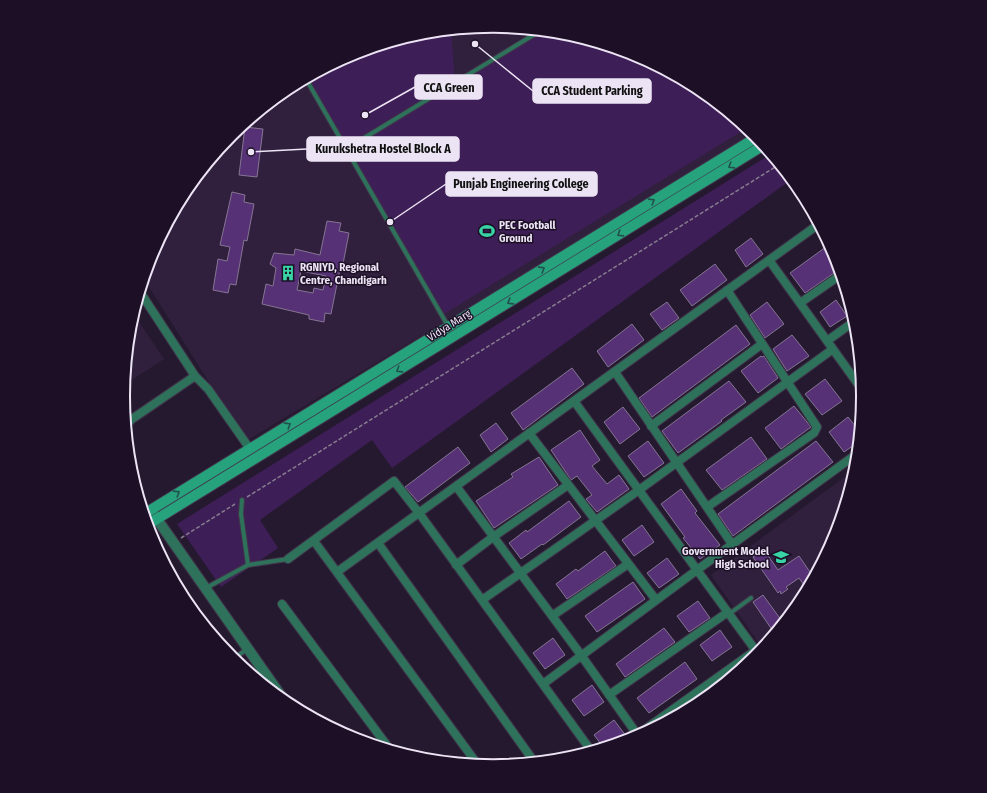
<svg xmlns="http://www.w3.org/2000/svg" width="987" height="793" font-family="'Fira Sans Condensed',sans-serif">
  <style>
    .built { fill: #30203d }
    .green { fill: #3e1e56 }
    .building { fill: #573175; stroke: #847592; fill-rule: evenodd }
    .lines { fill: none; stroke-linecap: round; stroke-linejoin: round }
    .service-casing { stroke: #41354b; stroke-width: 6 }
    .minor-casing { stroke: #41354b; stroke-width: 10 }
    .tertiary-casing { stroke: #41354b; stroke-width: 12 }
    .secondary-casing { stroke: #41354b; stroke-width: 12 }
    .path { stroke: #877d90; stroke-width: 1.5; stroke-dasharray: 4 2; stroke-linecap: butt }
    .service { stroke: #2e725b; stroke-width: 4 }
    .minor { stroke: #2e725b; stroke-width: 8 }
    .tertiary { stroke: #2e725b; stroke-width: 10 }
    .secondary { stroke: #26a27d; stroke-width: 10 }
    .oneway { stroke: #20514d }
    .labels { text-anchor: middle; stroke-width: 3; stroke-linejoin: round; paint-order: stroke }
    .poi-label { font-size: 11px; font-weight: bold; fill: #ece4f4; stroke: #1c0f26; text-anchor: start }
    .street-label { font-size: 11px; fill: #ece4f4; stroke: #1c0f26 }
    .rim { fill: none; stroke: #ece4f4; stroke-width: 2 }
    .leader { fill: none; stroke: #ece4f4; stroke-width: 1.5 }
    .callout-dot { fill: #ece4f4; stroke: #1c0f26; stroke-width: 1.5 }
    .callout { fill: #ece4f4; stroke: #ece4f4; stroke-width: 1.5 }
    .callout-label { font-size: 12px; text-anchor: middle; font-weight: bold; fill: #111 }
  </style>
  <rect width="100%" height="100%" fill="#251930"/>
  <!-- built -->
  <path class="built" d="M 494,26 L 566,33 L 635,54 L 700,89 L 756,135 L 246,441 L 144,279 L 151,255 L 186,190 L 232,134 L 288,88 L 352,54 L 421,33 Z
    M 133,313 L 164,359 L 124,385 L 130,324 Z
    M 857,468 L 836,539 L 801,603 L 763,649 L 711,575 Z"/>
  <!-- green -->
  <path class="green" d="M 451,30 L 455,81 L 347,148 L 307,78 L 352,54 L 421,33 Z
    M 542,31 L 566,33 L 635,54 L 700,89 L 747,128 L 444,314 L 348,149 Z
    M 771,154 L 792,179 L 392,468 L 372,440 L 260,520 L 278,548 L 221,587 L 177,524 Z"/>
  <!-- building -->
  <path class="building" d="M 245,127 L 263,129 L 257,177 L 239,175 Z
    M 232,192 L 245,195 L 244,202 L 254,204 L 247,241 L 244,240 L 236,285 L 230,284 L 228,293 L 213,290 L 218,259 L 227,261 L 230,247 L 220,245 Z
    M 327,221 L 341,223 L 339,231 L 349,233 L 342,269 L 340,269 L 331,314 L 325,313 L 324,322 L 309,319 L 309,315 L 262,304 L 266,284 L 273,286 L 276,268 L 270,264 L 274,253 L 294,255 L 295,249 L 320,255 ZM 301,271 L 326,276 L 323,290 L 314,288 L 313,293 L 297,290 Z
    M 751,238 L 763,254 L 746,267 L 735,250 Z
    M 830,244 L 836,255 L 840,269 L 805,293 L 790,273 Z
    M 715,264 L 727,280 L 692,306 L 680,290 Z
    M 836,300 L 847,316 L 830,327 L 820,312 Z
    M 667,302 L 679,318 L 662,330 L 650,314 Z
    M 767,302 L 784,324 L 765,338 L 750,315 Z
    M 632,324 L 644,340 L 608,367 L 597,351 Z
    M 736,325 L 750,344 L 652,417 L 639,398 Z
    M 792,335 L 809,356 L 787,371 L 773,349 Z
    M 761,356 L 762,357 L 764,356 L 778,378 L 758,393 L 741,371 Z
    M 572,368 L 584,384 L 523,430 L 511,413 Z
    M 825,379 L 842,401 L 822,415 L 805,394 Z
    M 729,381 L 746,402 L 721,420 L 722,421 L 678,453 L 662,431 Z
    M 794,406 L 811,427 L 781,449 L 765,428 Z
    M 623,407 L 640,429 L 620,444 L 604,422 Z
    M 848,417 L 860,432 L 860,441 L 844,452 L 829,432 Z
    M 496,423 L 508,439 L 491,452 L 480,435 Z
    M 580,430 L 600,460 L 592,466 L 607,484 L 619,475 L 629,489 L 597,512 L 586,499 L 592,495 L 577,476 L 571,480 L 551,450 Z
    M 751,437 L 767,459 L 722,490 L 706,470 Z
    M 648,441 L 664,463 L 644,477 L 628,456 Z
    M 816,441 L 833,462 L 733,536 L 718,514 Z
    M 458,447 L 470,463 L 418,502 L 405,487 Z
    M 539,457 L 558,485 L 494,528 L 476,501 L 513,477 L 511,474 Z
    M 681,489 L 697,511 L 695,513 L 720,545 L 700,559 L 683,538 L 685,537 L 661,504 Z
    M 569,501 L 581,517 L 543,545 L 542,544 L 521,559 L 509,543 L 526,530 L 527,532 Z
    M 642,525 L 654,542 L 634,556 L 622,540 Z
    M 764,550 L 778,570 L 799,556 L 814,578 L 808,591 L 799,578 L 786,587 L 788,589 L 781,594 L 780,591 L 778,593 L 753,557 Z
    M 605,551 L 616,566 L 567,599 L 556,584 L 576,569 L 578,571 Z
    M 667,558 L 679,574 L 659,588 L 647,573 Z
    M 633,582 L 645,599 L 597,632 L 585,616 Z
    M 763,595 L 784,624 L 775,634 L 753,602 Z
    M 698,601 L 710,618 L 689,632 L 677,616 Z
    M 664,628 L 675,642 L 625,677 L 616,664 Z
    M 720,630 L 732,647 L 712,661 L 700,645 Z
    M 553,638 L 565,655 L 545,669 L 533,653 Z
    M 685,662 L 697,679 L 649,713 L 637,698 Z
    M 592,685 L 604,702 L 584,716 L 572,700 Z
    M 614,720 L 626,736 L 615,745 L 604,748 L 594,735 Z"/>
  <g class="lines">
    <defs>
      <path id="service" d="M 306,79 L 448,326
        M 346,149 L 540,31
        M 242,500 L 241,514 L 248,565
        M 206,588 L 248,565 L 288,559
        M 729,614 L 751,598
        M 234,660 L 236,657 L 247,649"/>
      <path id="minor" d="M 769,260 L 863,391
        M 140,292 L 195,376
        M 800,303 L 842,274
        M 827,341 L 856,320
        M 615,372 L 732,544
        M 574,401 L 759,655
        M 126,425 L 132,419 L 195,376 L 208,389 L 250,449
        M 651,426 L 762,344
        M 529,433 L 656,600
        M 456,486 L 581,655 L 639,737
        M 707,507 L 814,433 L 817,427 L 727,290
        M 314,541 L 478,765
        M 378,543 L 535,763
        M 288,559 L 394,481 L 419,513 L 592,752
        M 456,565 L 493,537 L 568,485
        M 337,572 L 819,224
        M 482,600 L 639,490 L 833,349
        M 282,604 L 391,751
        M 552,616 L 628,564
        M 711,682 L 717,690
        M 543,684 L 697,570 L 858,453
        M 609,695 L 728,612
        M 630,740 L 756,650"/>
      <path id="tertiary" d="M 152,512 L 286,703"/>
      <path id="secondary" d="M 144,514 L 757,137
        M 147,525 L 764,145"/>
    </defs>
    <!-- service casing -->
    <use href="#service" class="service-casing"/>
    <!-- minor casing -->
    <use href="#minor" class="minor-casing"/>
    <!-- tertiary casing -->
    <use href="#tertiary" class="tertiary-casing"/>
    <!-- secondary casing -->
    <use href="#secondary" class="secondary-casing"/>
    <!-- path -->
    <path class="path" d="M 247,497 L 780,164
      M 181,538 L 235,504"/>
    <!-- service -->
    <use href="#service" class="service"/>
    <!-- minor -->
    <use href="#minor" class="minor"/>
    <!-- tertiary -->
    <use href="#tertiary" class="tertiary"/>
    <!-- secondary -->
    <use href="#secondary" class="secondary"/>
  </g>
  <!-- one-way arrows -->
  <defs><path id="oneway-chevron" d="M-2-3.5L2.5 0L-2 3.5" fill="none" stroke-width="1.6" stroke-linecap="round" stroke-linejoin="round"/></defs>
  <g class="oneway">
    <use href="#oneway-chevron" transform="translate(731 166) rotate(148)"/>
    <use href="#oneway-chevron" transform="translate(652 201) rotate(-32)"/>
    <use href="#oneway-chevron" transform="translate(620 234) rotate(148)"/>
    <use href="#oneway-chevron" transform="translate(542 269) rotate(-32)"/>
    <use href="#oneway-chevron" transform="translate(510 302) rotate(148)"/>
    <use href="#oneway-chevron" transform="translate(399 370) rotate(148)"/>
    <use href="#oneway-chevron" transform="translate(288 425) rotate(-32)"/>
    <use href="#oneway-chevron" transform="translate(177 493) rotate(-32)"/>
  </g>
  <!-- icons -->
  <defs>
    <symbol id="stadium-bare" viewBox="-9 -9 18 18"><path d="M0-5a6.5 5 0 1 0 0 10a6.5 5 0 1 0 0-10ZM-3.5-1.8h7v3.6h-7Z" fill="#38d4a6" stroke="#1c0f26" stroke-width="2.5" paint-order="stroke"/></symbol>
    <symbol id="building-bare" viewBox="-9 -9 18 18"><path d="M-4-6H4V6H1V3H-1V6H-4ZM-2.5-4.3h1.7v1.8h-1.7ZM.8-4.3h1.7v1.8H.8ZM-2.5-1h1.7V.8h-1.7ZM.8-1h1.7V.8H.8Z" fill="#38d4a6" stroke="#1c0f26" stroke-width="2.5" paint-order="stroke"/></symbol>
    <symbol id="school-bare" viewBox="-9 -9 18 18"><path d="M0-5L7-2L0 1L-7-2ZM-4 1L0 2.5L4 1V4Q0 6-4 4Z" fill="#38d4a6" stroke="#1c0f26" stroke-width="2.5" paint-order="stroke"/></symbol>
  </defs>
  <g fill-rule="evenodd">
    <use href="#stadium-bare" x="476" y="220" width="22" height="22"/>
    <use href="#building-bare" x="277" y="262" width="22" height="22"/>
    <use href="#school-bare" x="770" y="546" width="22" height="22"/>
  </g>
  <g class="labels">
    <!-- poi labels -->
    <g class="poi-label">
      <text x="499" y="229">PEC Football<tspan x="499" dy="13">Ground</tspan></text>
      <text x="300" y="271">RGNIYD, Regional<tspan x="300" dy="13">Centre, Chandigarh</tspan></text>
      <text x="769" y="555" text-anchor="end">Government Model<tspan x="769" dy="13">High School</tspan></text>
    </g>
    <!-- street labels -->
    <g class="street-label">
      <text transform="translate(449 325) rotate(-32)" y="4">Vidya Marg</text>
    </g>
  </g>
  <!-- crop -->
  <path d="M0 0H987V793H0ZM130 396a363 363 0 1 1 726 0a363 363 0 1 1-726 0Z" fill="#1c0f26" fill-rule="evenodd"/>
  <path class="rim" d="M130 396a363 363 0 1 1 726 0a363 363 0 1 1-726 0Z"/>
  <!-- callouts -->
  <path class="leader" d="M365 115L415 87M475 44L533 91M251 152L307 149M390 222L446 184"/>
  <g class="callout-dot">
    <circle cx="365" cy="115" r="4"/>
    <circle cx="475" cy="44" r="4"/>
    <circle cx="251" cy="152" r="4"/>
    <circle cx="390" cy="222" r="4"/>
  </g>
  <g class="callout">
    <rect x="415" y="75" width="67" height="24" rx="4"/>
    <rect x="533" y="79" width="118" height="24" rx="4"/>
    <rect x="307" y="137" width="152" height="24" rx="4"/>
    <rect x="446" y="172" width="151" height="24" rx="4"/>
  </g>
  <g class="callout-label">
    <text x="449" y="92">CCA Green</text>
    <text x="592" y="95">CCA Student Parking</text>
    <text x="383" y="153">Kurukshetra Hostel Block A</text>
    <text x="521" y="188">Punjab Engineering College</text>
  </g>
</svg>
